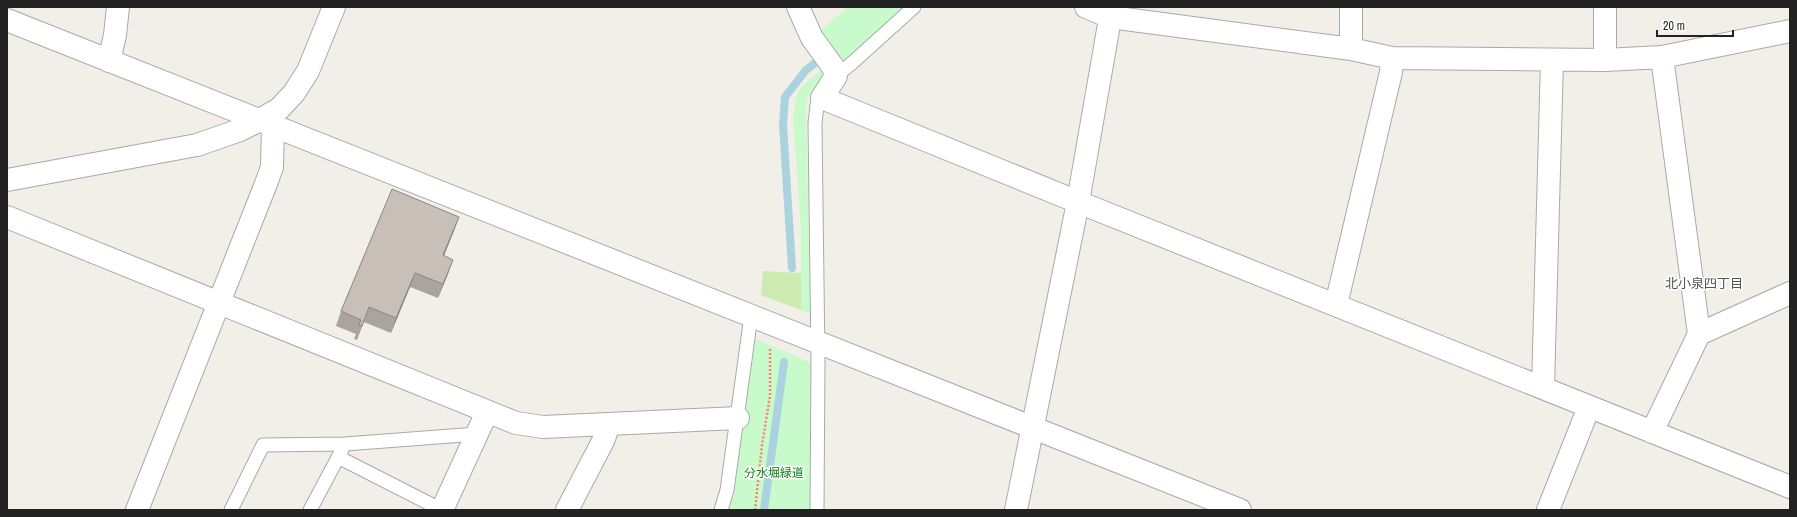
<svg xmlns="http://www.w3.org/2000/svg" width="1797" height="517" font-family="'Archivo Narrow','Noto Sans JP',sans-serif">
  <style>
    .grass { fill: #cdebb0 }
    .park { fill: #c8facc }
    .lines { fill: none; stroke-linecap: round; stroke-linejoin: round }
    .stream { stroke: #aad3df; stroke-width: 8 }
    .service-casing { stroke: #a9a9a9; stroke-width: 15 }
    .minor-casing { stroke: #a9a9a9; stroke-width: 24 }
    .tertiary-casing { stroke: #a9a9a9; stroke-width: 24 }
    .path { stroke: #fa8072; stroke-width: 2.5; stroke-dasharray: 2 2; stroke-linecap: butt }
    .service { stroke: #fff; stroke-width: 13 }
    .minor { stroke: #fff; stroke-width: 22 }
    .tertiary { stroke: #fff; stroke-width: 22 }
    .wall { fill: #aba49e }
    .shaded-wall { fill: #8b8681 }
    .building { fill: #c7bfb8; stroke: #8b8681 }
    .labels { text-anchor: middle; stroke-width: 3; stroke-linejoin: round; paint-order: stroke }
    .park-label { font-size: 12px; fill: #0c8416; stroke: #fff }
    .neighbourhood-label { font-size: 13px; fill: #555; stroke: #fff }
  </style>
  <rect width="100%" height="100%" fill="#f2efe9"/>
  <!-- grass -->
  <path class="grass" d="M 763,271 L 801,273 L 801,310 L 761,295 Z"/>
  <!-- park -->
  <path class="park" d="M 848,7 L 904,7 L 847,59 L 839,60 L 820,31 Z
    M 821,70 L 824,74 L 825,79 L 808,97 L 806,105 L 810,313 L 801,310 L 801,228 L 793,119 L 796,97 L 801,87 Z
    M 757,340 L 812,363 L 810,510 L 729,510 L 734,495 L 736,479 L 752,342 Z"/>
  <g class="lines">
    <!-- stream -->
    <path class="stream" d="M 792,268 L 783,125 L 785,97 L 806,70 L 814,64
      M 764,510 L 784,362"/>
    <defs>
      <path id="service" d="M 836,76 L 852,63 L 914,7
        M 338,457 L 442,510
        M 231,510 L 263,445 L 345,444 L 477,434
        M 310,510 L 342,450
        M 721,510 L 727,490 L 751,316
        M 817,510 L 818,360 L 815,123 L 817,105 L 822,98"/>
      <path id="minor" d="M 798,7 L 812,38 L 833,67 L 836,76 L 822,98 L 1078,202 L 1790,487
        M 1086,7 L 1110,17 L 1351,49 L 1392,58 L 1605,60 L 1662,57 L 1790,31
        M 1351,7 L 1351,49
        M 1662,57 L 1699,334
        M 1605,60 L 1605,7
        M 109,61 L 115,35 L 118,7
        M 7,217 L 516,423 L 543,427 L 738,418
        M 1336,305 L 1391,72 L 1392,58
        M 1543,388 L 1552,60
        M 1652,432 L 1699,334 L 1790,293
        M 137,510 L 267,181 L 272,167 L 273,127
        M 442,510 L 487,412
        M 567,510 L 603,441 L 609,425
        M 1016,510 L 1078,202 L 1112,7
        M 1548,510 L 1589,407"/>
      <path id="tertiary" d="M 7,20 L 1240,510
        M 7,180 L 197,145 L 240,130 L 258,121 L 279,109 L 294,93 L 308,71 L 334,7"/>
    </defs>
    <!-- service casing -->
    <use href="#service" class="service-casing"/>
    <!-- minor casing -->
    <use href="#minor" class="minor-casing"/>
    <!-- tertiary casing -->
    <use href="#tertiary" class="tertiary-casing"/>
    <!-- path -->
    <path class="path" d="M 755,510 L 762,445 L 770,396 L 770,349"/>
    <!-- service -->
    <use href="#service" class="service"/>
    <!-- minor -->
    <use href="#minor" class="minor"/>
    <!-- tertiary -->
    <use href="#tertiary" class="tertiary"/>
  </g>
  <!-- wall -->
  <path class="wall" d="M 459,217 L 444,256 L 448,274 L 438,298 L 410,287 L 391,333 L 364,322 L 357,340 L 354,339 L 356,334 L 336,326 L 341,311 Z"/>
  <!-- shaded-wall -->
  <path class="shaded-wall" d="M 459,217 L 454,231 L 438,270 L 443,255 Z
    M 453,260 L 448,274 L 438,298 L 443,284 Z
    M 415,273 L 410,287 L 391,333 L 396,318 Z"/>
  <!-- building -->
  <path class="building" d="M 392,189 L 459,217 L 443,255 L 453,260 L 443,284 L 415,273 L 396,318 L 369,307 L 362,326 L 359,325 L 361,320 L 341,311 Z"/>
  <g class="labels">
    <!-- park labels -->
    <g class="park-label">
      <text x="774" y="477">分水堀緑道</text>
    </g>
    <!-- neighbourhood labels -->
    <g class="neighbourhood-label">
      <text x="1704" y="288">北小泉四丁目</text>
    </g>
  </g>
  <!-- border -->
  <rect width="1797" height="517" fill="none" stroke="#222222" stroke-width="16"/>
  <!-- scale -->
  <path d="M1657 30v6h76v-6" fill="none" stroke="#222222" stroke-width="2"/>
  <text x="1663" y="30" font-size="12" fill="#222222" stroke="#ffffff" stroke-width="3" paint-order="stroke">20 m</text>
</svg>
